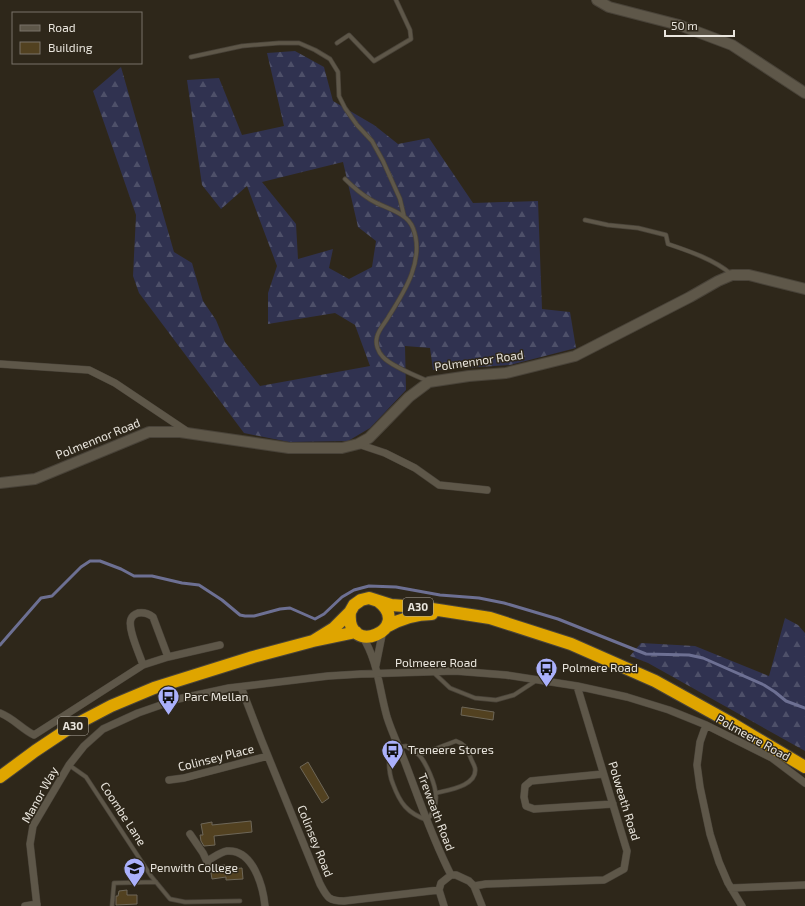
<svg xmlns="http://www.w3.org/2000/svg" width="805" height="906" font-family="'Exo 2',sans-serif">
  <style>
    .forest { fill: url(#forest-firs); fill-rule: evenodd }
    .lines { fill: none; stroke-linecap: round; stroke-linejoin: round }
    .stream { stroke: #6d7093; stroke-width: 3 }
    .building { fill: #524120; stroke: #6e6758 }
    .lane-casing { stroke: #494339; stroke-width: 5 }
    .street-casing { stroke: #494339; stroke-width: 8 }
    .secondary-casing { stroke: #494339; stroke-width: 12 }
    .highway-casing { stroke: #494339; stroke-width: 14 }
    .lane { stroke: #5e5749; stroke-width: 3.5 }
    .street { stroke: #5e5749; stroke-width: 7 }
    .secondary { stroke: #5e5749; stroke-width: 10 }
    .highway { stroke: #dfa500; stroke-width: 12 }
    .labels { text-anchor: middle; stroke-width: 3; stroke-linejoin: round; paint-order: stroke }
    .shield { fill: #2e271a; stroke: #b1aca2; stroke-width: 1 }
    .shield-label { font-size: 11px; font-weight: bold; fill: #e9e5dd }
    .street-label { font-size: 12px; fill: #e9e5dd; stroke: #2e271a }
    .poi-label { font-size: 12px; fill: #e9e5dd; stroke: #2e271a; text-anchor: start }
  </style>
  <defs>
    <pattern id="forest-firs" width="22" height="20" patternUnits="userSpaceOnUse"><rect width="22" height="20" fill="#303250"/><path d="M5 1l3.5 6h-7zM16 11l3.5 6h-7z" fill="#4e5069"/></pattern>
  </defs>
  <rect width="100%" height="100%" fill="#2e271a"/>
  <!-- forest -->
  <path class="forest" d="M 295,51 L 324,67 L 333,101 L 374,125 L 398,144 L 429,138 L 473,203 L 538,201 L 542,309 L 570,312 L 576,348 L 510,365 L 433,370 L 430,348 L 405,346 L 406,390 L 370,428 L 348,441 L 289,442 L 244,433 L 139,293 L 133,276 L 136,215 L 93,91 L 121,67 L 174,252 L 192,263 L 203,301 L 216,320 L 225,342 L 260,386 L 370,366 L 355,325 L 335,313 L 268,324 L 268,293 L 277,266 L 247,186 L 221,209 L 202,185 L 187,80 L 219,78 L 242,135 L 284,126 L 267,53 ZM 343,162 L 358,227 L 376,241 L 372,267 L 349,279 L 329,268 L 333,249 L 298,259 L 296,224 L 262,182 Z
    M 785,618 L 798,625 L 805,633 L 805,751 L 648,663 L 630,656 L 641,643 L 695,646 L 769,676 Z"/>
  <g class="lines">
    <!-- stream -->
    <path class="stream" d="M 0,645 L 41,598 L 52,596 L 81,567 L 90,561 L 100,561 L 121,569 L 134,576 L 152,576 L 182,583 L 199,585 L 222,600 L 240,615 L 245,616 L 254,616 L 280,609 L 290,608 L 315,619 L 324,614 L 342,597 L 354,590 L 369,586 L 396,587 L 440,595 L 479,598 L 504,603 L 558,619 L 646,654 L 689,655 L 703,658 L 764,685 L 775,692 L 786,701 L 805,708"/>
  </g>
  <!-- building -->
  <path class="building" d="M 462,707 L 494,712 L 493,720 L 461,715 Z
    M 308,762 L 329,798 L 322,803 L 300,767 Z
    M 251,821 L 252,832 L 214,836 L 215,845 L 204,846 L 201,841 L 200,835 L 203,835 L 201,824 L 212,822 L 212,825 Z
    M 225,865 L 225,867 L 233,867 L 233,869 L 242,868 L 243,879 L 226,880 L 226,877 L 212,879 L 211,873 L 214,871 L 215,866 Z
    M 127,890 L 127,895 L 137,895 L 137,904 L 116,905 L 116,896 L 118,896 L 119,891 Z"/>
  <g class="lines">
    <defs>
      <path id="lane" d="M 337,43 L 349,35 L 374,61 L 411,39 L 410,30 L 396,0
        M 191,57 L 242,46 L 279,43 L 299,43 L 315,50 L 330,59 L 338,72 L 339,96 L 345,108 L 357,125 L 372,141 L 383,161 L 400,199 L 404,216
        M 345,179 C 353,187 361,194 371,200 C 384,208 407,212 413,228 C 425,259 405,291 389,316 C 386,322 378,330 377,337 C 375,344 378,352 383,357 C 391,366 416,376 428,381
        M 585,220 L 608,225 L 638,228 L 666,235 L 668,244 C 689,251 715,260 731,274
        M 433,672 L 450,688 L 475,698 L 496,700 L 514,695 L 537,680
        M 406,746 C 410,749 415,752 419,755 C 424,760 427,767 430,774 C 437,790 440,805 427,820 C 407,813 400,803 393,784 C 390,777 389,770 389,762 C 390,758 392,752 394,748 Z
        M 419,755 L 456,741 C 465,744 466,748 470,756 C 471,760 474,764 475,768 C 478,786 448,790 436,793
        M 69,765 L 86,777 L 151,876 L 170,899 L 185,902 L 240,901
        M 112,906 L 114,883 L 156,882"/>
      <path id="street" d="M 0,364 L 89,370 L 115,383 L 188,432
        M 358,444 L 385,453 L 415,468 L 439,485 L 487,490
        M 362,636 C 378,660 379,689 387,717 C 392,733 400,749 406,765 C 420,802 433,840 451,875
        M 143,665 C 140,655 127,628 131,619 C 132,616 135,614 138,613 C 144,612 148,613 153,617 L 168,657
        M 376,665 L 383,630
        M 241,687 L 261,739 L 320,884 C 327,897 328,901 344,901 L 439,890
        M 0,713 C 13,718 22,729 34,735 L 143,665 L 168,657 L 220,645
        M 706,725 L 700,742 L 697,765 L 700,787 L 710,834 L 719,862 L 728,883 L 742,906
        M 603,774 L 531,781 L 525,786 L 524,797 L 526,806 L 534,809 L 613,804
        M 169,780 L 184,778 L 268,756
        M 190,834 L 203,853 L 210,868
        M 207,861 C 213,858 220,852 227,851 C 253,849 263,886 265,906
        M 474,886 L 486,884 L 604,880 L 624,869 L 627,851 L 577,686
        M 731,888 L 805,885
        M 25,906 L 37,904
        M 37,906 L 30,844 L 33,826 L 69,765 L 84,746 L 103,729 L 138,713 L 178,699 L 229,688 L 328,676 L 361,674 L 455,671 L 506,675 L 577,686 L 627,697 L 669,710 L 706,725 L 772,758 L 805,783
        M 444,906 L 439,890 L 441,883 L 451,875 L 456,875 L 469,881 L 474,886 L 482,906"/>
      <path id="secondary" d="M 597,0 L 609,7 L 679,25 L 732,45 L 805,93
        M 0,483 L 35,479 L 149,432 L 180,432 L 289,448 L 342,448 L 358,444 L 369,438 L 409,397 L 429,382 L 469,376 L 506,373 L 575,356 L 690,297 L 718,281 L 732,275 L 749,275 L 805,289"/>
      <path id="highway" d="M 350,612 C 345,659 415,629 378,601
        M 386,627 C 400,619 415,614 432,614
        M 313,641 L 334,628 L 350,612 L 354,605 L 361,600 L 369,598 L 391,605 L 419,607 L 490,618 L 571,644 L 655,681 L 731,723 L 805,767
        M 0,777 L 35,751 L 71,727 L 111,706 L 154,688 L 253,657 L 313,641 L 356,632"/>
    </defs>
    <!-- lane casing -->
    <use href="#lane" class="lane-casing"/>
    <!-- street casing -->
    <use href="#street" class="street-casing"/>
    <!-- secondary casing -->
    <use href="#secondary" class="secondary-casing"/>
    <!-- highway casing -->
    <use href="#highway" class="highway-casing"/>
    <!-- lane -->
    <use href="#lane" class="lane"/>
    <!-- street -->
    <use href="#street" class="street"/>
    <!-- secondary -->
    <use href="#secondary" class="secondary"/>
    <!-- highway -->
    <use href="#highway" class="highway"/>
  </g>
  <!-- icons -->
  <defs>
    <symbol id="bus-pin" viewBox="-11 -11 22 30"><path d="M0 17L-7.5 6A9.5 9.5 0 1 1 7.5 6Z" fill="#aab0fb" stroke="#2e271a"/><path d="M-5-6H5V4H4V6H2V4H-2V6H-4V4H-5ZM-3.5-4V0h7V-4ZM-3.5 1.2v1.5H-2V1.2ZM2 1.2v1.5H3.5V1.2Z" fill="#111"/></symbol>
    <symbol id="university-pin" viewBox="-11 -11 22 30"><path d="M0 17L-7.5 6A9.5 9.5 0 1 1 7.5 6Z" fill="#aab0fb" stroke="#2e271a"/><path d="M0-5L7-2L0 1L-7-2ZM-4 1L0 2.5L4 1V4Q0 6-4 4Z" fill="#111"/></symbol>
  </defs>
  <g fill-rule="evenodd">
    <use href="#bus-pin" x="534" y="656" width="25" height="34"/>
    <use href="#bus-pin" x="156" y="684" width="25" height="34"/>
    <use href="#bus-pin" x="380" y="738" width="25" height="34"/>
    <use href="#university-pin" x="122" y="856" width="25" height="34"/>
  </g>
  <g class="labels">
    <!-- shield labels -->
    <g class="shield">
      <rect x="403" y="598" width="30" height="18" rx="3"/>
      <rect x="58" y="717" width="30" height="18" rx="3"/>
    </g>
    <g class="shield-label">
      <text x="418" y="611">A30</text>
      <text x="73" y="730">A30</text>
    </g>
    <!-- street labels -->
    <g class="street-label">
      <text transform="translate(479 361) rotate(-8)" y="4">Polmennor Road</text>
      <text transform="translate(98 439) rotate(-22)" y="4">Polmennor Road</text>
      <text x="436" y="667">Polmeere Road</text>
      <text transform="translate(753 738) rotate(29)" y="4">Polmeere Road</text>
      <text transform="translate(216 758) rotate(-14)" y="4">Colinsey Place</text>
      <text transform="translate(40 795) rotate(-61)" y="4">Manor Way</text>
      <text transform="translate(624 801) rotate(73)" y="4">Polweath Road</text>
      <text transform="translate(436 812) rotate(69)" y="4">Treweath Road</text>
      <text transform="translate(123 814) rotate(57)" y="4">Coombe Lane</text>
      <text transform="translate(315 841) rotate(68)" y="4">Colinsey Road</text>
    </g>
    <!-- poi labels -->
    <g class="poi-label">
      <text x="562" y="672">Polmere Road</text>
      <text x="184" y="701">Parc Mellan</text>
      <text x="408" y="754">Treneere Stores</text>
      <text x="150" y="872">Penwith College</text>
    </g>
  </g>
  <!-- legend -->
  <rect x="12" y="12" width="130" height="52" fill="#2e271a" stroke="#797368"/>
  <rect x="20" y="25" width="20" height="6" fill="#5e5749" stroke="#797368"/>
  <text x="48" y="32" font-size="12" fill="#e9e5dd">Road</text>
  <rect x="20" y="42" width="20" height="12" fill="#524120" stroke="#797368"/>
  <text x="48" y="52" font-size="12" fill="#e9e5dd">Building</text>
  <!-- scale -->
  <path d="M665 30v6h69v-6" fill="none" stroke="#e9e5dd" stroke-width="2"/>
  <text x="671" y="30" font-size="12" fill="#e9e5dd" stroke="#2e271a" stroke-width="3" paint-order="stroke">50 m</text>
</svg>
